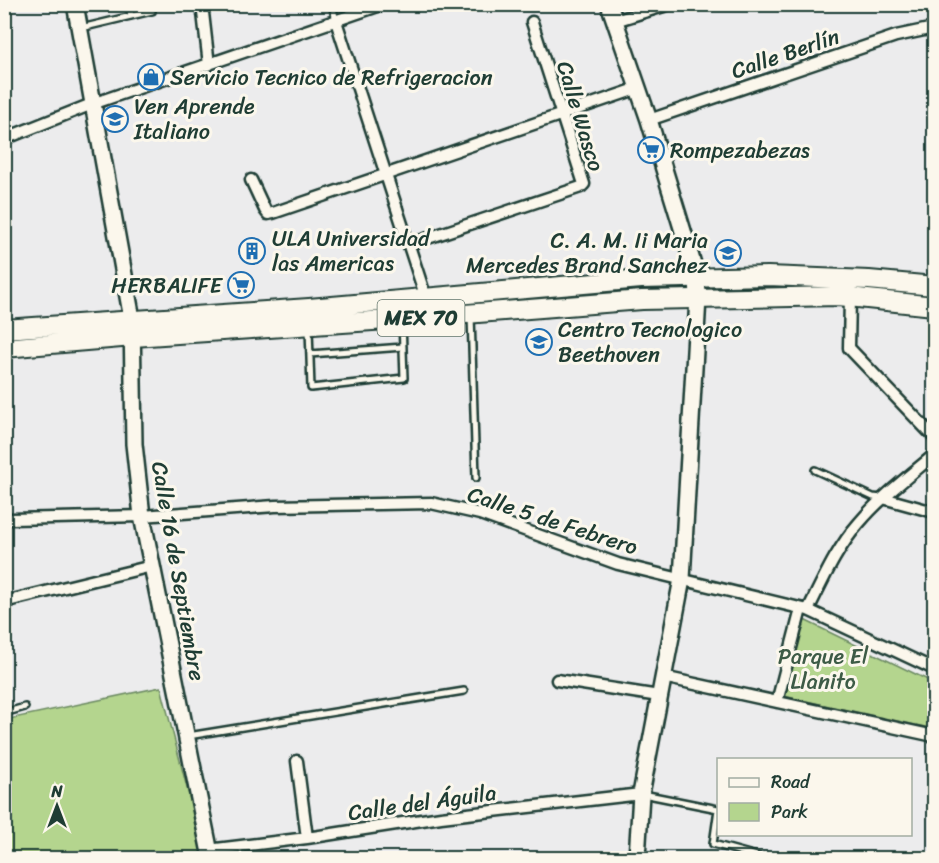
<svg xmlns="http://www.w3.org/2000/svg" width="939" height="863" font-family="Sriracha,sans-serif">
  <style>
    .green { fill: #b4d58e; stroke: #6a8961; stroke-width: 1.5 }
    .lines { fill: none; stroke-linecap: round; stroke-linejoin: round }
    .lane-casing { stroke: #1f3d34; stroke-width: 10 }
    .street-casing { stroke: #1f3d34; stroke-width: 15 }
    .secondary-casing { stroke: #1f3d34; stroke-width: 20 }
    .primary-casing { stroke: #1f3d34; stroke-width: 22 }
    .lane { stroke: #fbf7ec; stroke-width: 5 }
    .street { stroke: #fbf7ec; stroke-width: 10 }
    .secondary { stroke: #fbf7ec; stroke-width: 15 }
    .primary { stroke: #fbf7ec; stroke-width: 18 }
    .labels { text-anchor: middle; stroke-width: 6; stroke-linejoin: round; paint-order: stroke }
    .shield { fill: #fbf7ec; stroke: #61756b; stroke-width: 1.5 }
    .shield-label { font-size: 21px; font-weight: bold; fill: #1f3d34 }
    .street-label { font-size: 22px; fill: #1f3d34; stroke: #fbf7ec }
    .poi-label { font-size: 22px; fill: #1f3d34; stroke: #fbf7ec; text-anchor: start }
    .park-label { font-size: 22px; fill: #3d5b46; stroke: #fbf7ec }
  </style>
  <rect width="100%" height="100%" fill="#ececed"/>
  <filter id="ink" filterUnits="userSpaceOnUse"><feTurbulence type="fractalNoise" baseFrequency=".0167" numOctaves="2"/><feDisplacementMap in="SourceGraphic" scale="12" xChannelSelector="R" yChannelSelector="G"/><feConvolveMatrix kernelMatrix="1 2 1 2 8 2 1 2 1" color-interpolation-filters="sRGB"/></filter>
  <g filter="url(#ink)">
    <!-- green -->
    <path class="green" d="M 798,617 L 934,683 L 934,729 L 779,695 Z
      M 161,687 L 205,858 L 5,858 L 4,720 Z"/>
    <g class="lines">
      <defs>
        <path id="lane" d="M 129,4 L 131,16
          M 332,4 L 336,21
          M 81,28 L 152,11 L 151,4
          M 471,315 L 476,478
          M 309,329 L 311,388 L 404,378 L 402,321
          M 310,354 L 403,347
          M 815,470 L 873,497 L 882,498
          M 4,713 L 25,707
          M 188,736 L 464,691
          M 643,794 L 718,809 L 713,844 L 764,858"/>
        <path id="street" d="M 202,4 L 209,65
          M 336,21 L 426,298
          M 615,21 L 670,4
          M 649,120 L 896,36 L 934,28
          M 4,139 L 92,104 L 384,4
          M 251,180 L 265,210 L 268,214 L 273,213 L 639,88
          M 410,244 L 581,187 L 584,184 L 532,22
          M 850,297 L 849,348 L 934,437
          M 883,498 L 934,512
          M 4,517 L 11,519 L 142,516 L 275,506 L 431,503 L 480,514 L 618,564 L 808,610 L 934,669
          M 4,602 L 152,566
          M 808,610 C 823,580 837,548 859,523 C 881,497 909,476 934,455
          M 663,677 L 934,736
          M 557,680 L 659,696
          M 777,702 L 801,609
          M 297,761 L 307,838
          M 208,850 L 307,838 L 441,817 L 641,794"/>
        <path id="secondary" d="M 75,4 L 132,319 L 134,444 L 142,516 L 211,858
          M 609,4 L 649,120 L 697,277 L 698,298 L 682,579 L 641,794 L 637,858"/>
        <path id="primary" d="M 4,329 L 309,308 L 641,279 L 768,276 L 869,280 L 934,286
          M 4,348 L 133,337 L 402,319 L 642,300 L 839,296 L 934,306"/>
      </defs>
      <!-- lane casing -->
      <use href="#lane" class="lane-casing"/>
      <!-- street casing -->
      <use href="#street" class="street-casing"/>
      <!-- secondary casing -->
      <use href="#secondary" class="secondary-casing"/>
      <!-- primary casing -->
      <use href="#primary" class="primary-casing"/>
      <!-- lane -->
      <use href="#lane" class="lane"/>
      <!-- street -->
      <use href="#street" class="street"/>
      <!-- secondary -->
      <use href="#secondary" class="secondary"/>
      <!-- primary -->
      <use href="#primary" class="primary"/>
    </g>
  </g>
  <!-- icons -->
  <defs>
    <symbol id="shop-ring" viewBox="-11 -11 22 22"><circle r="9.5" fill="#fbf7ec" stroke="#1f6fb2" stroke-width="1.5"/><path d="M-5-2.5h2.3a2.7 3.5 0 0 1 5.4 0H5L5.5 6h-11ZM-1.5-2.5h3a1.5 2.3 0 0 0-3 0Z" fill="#1f6fb2"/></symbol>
    <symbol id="school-ring" viewBox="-11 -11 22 22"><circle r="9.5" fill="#fbf7ec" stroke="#1f6fb2" stroke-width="1.5"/><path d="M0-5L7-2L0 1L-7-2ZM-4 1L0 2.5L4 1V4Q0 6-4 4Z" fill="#1f6fb2"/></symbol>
    <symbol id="supermarket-ring" viewBox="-11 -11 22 22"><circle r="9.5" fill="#fbf7ec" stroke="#1f6fb2" stroke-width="1.5"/><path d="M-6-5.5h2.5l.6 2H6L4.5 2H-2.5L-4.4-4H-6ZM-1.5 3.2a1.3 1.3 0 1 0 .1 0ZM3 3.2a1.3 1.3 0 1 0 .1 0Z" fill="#1f6fb2"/></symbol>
    <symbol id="building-ring" viewBox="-11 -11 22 22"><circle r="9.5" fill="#fbf7ec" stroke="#1f6fb2" stroke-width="1.5"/><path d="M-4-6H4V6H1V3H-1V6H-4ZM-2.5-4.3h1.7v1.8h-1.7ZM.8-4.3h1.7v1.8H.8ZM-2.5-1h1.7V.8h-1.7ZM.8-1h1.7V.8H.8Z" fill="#1f6fb2"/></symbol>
    <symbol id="university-ring" viewBox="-11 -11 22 22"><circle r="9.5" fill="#fbf7ec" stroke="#1f6fb2" stroke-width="1.5"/><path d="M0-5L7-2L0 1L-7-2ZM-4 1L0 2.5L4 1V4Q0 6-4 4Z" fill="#1f6fb2"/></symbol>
  </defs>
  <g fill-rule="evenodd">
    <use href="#shop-ring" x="136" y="62" width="30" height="30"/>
    <use href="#school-ring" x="100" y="104" width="30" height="30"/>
    <use href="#supermarket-ring" x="636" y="135" width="30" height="30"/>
    <use href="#building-ring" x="237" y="236" width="30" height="30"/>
    <use href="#school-ring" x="713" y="238" width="30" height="30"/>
    <use href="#supermarket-ring" x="226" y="270" width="30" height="30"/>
    <use href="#university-ring" x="524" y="327" width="30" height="30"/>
  </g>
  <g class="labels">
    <!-- shield labels -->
    <rect class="shield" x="377.5" y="300" width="87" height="36" rx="4.5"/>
    <g class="shield-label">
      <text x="421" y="325">MEX 70</text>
    </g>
    <!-- street labels -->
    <g class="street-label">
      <text transform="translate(785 53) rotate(-19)" y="8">Calle Berlín</text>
      <text transform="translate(581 116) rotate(73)" y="8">Calle Wasco</text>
      <text transform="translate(553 520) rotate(18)" y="8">Calle 5 de Febrero</text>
      <text transform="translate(179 571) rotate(80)" y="8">Calle 16 de Septiembre</text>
      <text transform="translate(422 802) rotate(-8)" y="8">Calle del Águila</text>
    </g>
    <!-- poi labels -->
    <g class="poi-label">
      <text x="170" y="85">Servicio Tecnico de Refrigeracion</text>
      <text x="134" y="114">Ven Aprende<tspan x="134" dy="25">Italiano</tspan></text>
      <text x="670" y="158">Rompezabezas</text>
      <text x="272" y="246">ULA Universidad<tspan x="272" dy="25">las Americas</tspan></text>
      <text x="708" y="248" text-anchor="end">C. A. M. Ii Maria<tspan x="708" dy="25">Mercedes Brand Sanchez</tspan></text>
      <text x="222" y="293" text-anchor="end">HERBALIFE</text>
      <text x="558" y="337">Centro Tecnologico<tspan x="558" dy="25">Beethoven</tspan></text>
    </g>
    <!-- park labels -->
    <g class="park-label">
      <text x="823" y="664">Parque El<tspan x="823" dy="25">Llanito</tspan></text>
    </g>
  </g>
  <!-- margin -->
  <rect width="939" height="863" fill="none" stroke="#fbf7ec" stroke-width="24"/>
  <rect x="12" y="12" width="915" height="839" fill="none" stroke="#1f3d34" stroke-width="2" filter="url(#ink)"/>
  <!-- legend -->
  <rect x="717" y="758" width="195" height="78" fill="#fbf7ec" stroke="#a3ada2" stroke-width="1.5"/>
  <rect x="729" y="778" width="30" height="9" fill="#fbf7ec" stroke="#a3ada2" stroke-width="1.5"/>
  <text x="771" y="788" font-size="18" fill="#1f3d34">Road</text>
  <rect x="729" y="803" width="30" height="18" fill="#b4d58e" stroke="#a3ada2" stroke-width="1.5"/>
  <text x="771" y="818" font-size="18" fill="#1f3d34">Park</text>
  <!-- north arrow -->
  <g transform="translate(57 806)" stroke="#fbf7ec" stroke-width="4.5" paint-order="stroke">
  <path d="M0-4.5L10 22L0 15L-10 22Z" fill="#1f3d34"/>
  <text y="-9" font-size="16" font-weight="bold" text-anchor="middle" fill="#1f3d34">N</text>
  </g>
</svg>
